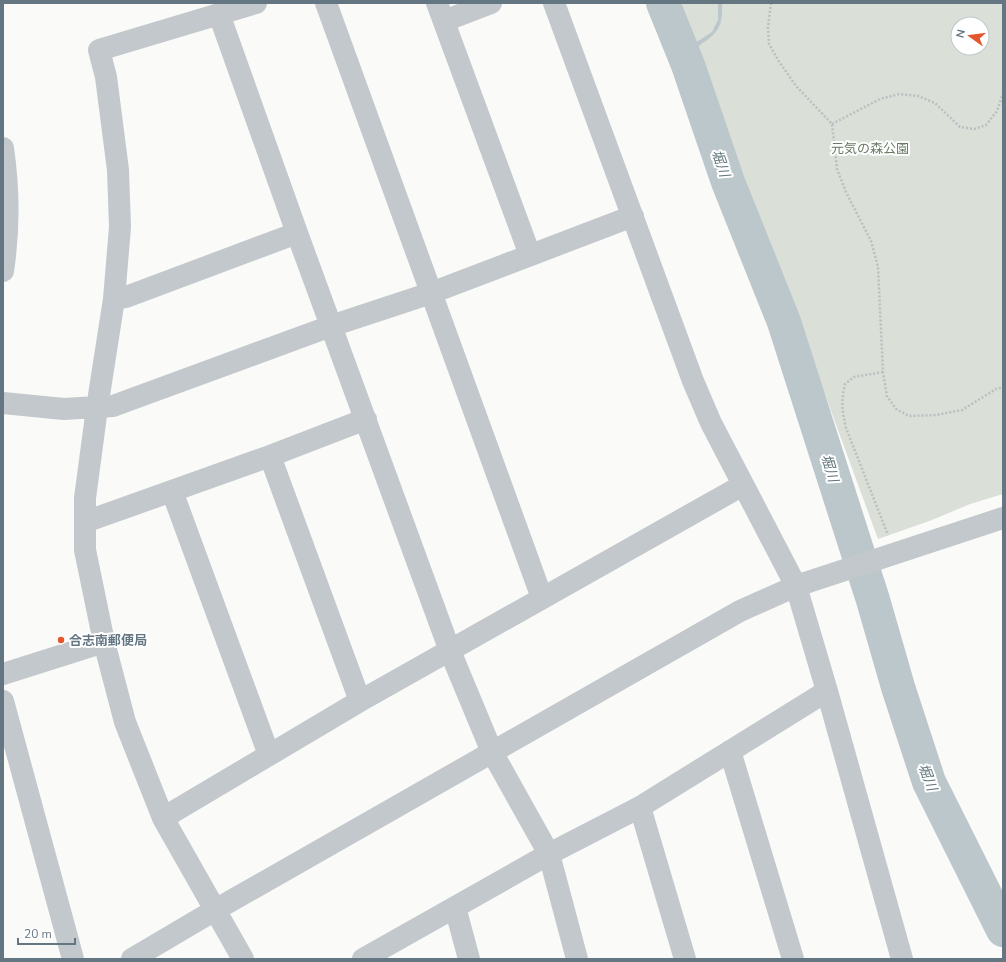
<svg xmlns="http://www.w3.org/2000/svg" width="1006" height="962" font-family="'Nunito Sans','Noto Sans JP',sans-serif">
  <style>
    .green { fill: #dadfd7; fill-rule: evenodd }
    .water { fill: #bbc7cb }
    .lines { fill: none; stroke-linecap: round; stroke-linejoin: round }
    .river { stroke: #bbc7cb; stroke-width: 34 }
    .path { stroke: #bbbfc2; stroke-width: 2.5; stroke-dasharray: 2 2; stroke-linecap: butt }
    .minor { stroke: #c3c8cc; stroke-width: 22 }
    .poi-dot { fill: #e4572e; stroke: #fff; stroke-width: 1.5 }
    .labels { text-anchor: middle; stroke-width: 4; stroke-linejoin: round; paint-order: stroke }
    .park-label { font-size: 13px; fill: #687a64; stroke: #fff }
    .poi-label { font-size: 13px; font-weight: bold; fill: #657683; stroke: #fff; text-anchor: start }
    .water-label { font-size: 14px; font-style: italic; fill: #60757c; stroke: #fff }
  </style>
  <rect width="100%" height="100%" fill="#fafaf8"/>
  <!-- green -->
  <path class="green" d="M 678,3 L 1003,3 L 1003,494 L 970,504 L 932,520 L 878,539 L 813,362 L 755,223 L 705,65 ZM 958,24 L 982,24 L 982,48 L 958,48 Z"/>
  <!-- water -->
  <path class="water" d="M 718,3 L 722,3 C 723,28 718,33 697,47 L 695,43 L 712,32 L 718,20 Z"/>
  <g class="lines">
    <!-- river -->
    <path class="river" d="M 663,3 L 688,65 L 728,182 L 784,322 L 873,600 L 898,687 L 929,782 L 1003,930"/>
    <!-- path -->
    <path class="path" d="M 771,3 L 768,28 L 769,44 L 778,60 L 796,86 L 832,124 L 837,169 L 846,192 L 871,241 L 878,267 L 883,372 L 887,396 L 896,409 L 909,416 L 936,415 L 962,410 L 996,389 L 1003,387
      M 832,124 L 880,99 L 899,94 L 918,96 L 935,103 L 960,127 L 974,129 L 986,125 L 997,111 L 1003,93
      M 883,372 L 854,377 L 845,384 C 841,401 842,411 846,428 L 888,535"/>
    <!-- minor -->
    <path class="minor" d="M 326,3 L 542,598
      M 437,3 L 530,255
      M 554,3 L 693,381 L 711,423 L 796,586 L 827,691 L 902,959
      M 219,14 L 297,233 L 450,651 L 492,752 L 549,854 L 577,959
      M 444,21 L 491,3
      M 3,148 C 9,189 9,231 3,271
      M 114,299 L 126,297 L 297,233
      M 3,403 L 64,409 L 113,406 L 331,326 L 431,293 L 633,216
      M 172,491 L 269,755
      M 85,522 L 270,456
      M 3,674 L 104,642
      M 3,701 L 73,959
      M 360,701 L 270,456 L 366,419
      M 730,751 L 793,959
      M 640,807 L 685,959
      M 163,818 L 360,701 L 743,485
      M 455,907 L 469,959
      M 132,959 L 215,910 L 740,611 L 796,586 L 1003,518
      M 243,959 L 163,818 L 125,722 L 104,642 L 85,550 L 85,498 L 97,408 L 114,299 L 120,227 L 118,170 L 106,77 L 99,50 L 256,3
      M 363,959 L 549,854 L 640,807 L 827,691"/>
  </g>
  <!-- markers -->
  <circle class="poi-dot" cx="61" cy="640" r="4"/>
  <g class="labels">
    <!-- park labels -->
    <g class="park-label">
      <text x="870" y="153">元気の森公園</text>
    </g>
    <!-- poi labels -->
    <g class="poi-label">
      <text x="69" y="645">合志南郵便局</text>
    </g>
    <!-- water labels -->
    <g class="water-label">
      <text transform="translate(721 163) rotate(71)" y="5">堀川</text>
      <text transform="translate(830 468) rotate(73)" y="5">堀川</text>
      <text transform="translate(928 777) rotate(69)" y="5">堀川</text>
    </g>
  </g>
  <!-- border -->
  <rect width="1006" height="962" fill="none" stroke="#657683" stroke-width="8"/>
  <!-- north arrow -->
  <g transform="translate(970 36) rotate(284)"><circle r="19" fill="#ffffff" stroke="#c1c8cd"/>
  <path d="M0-3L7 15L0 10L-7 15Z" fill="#e4572e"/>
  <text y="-6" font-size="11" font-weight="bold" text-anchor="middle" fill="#657683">N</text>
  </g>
  <!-- scale -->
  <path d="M18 938v6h57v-6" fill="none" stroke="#657683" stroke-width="2"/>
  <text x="24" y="938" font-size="12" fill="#657683" stroke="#ffffff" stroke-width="3" paint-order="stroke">20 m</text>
</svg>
